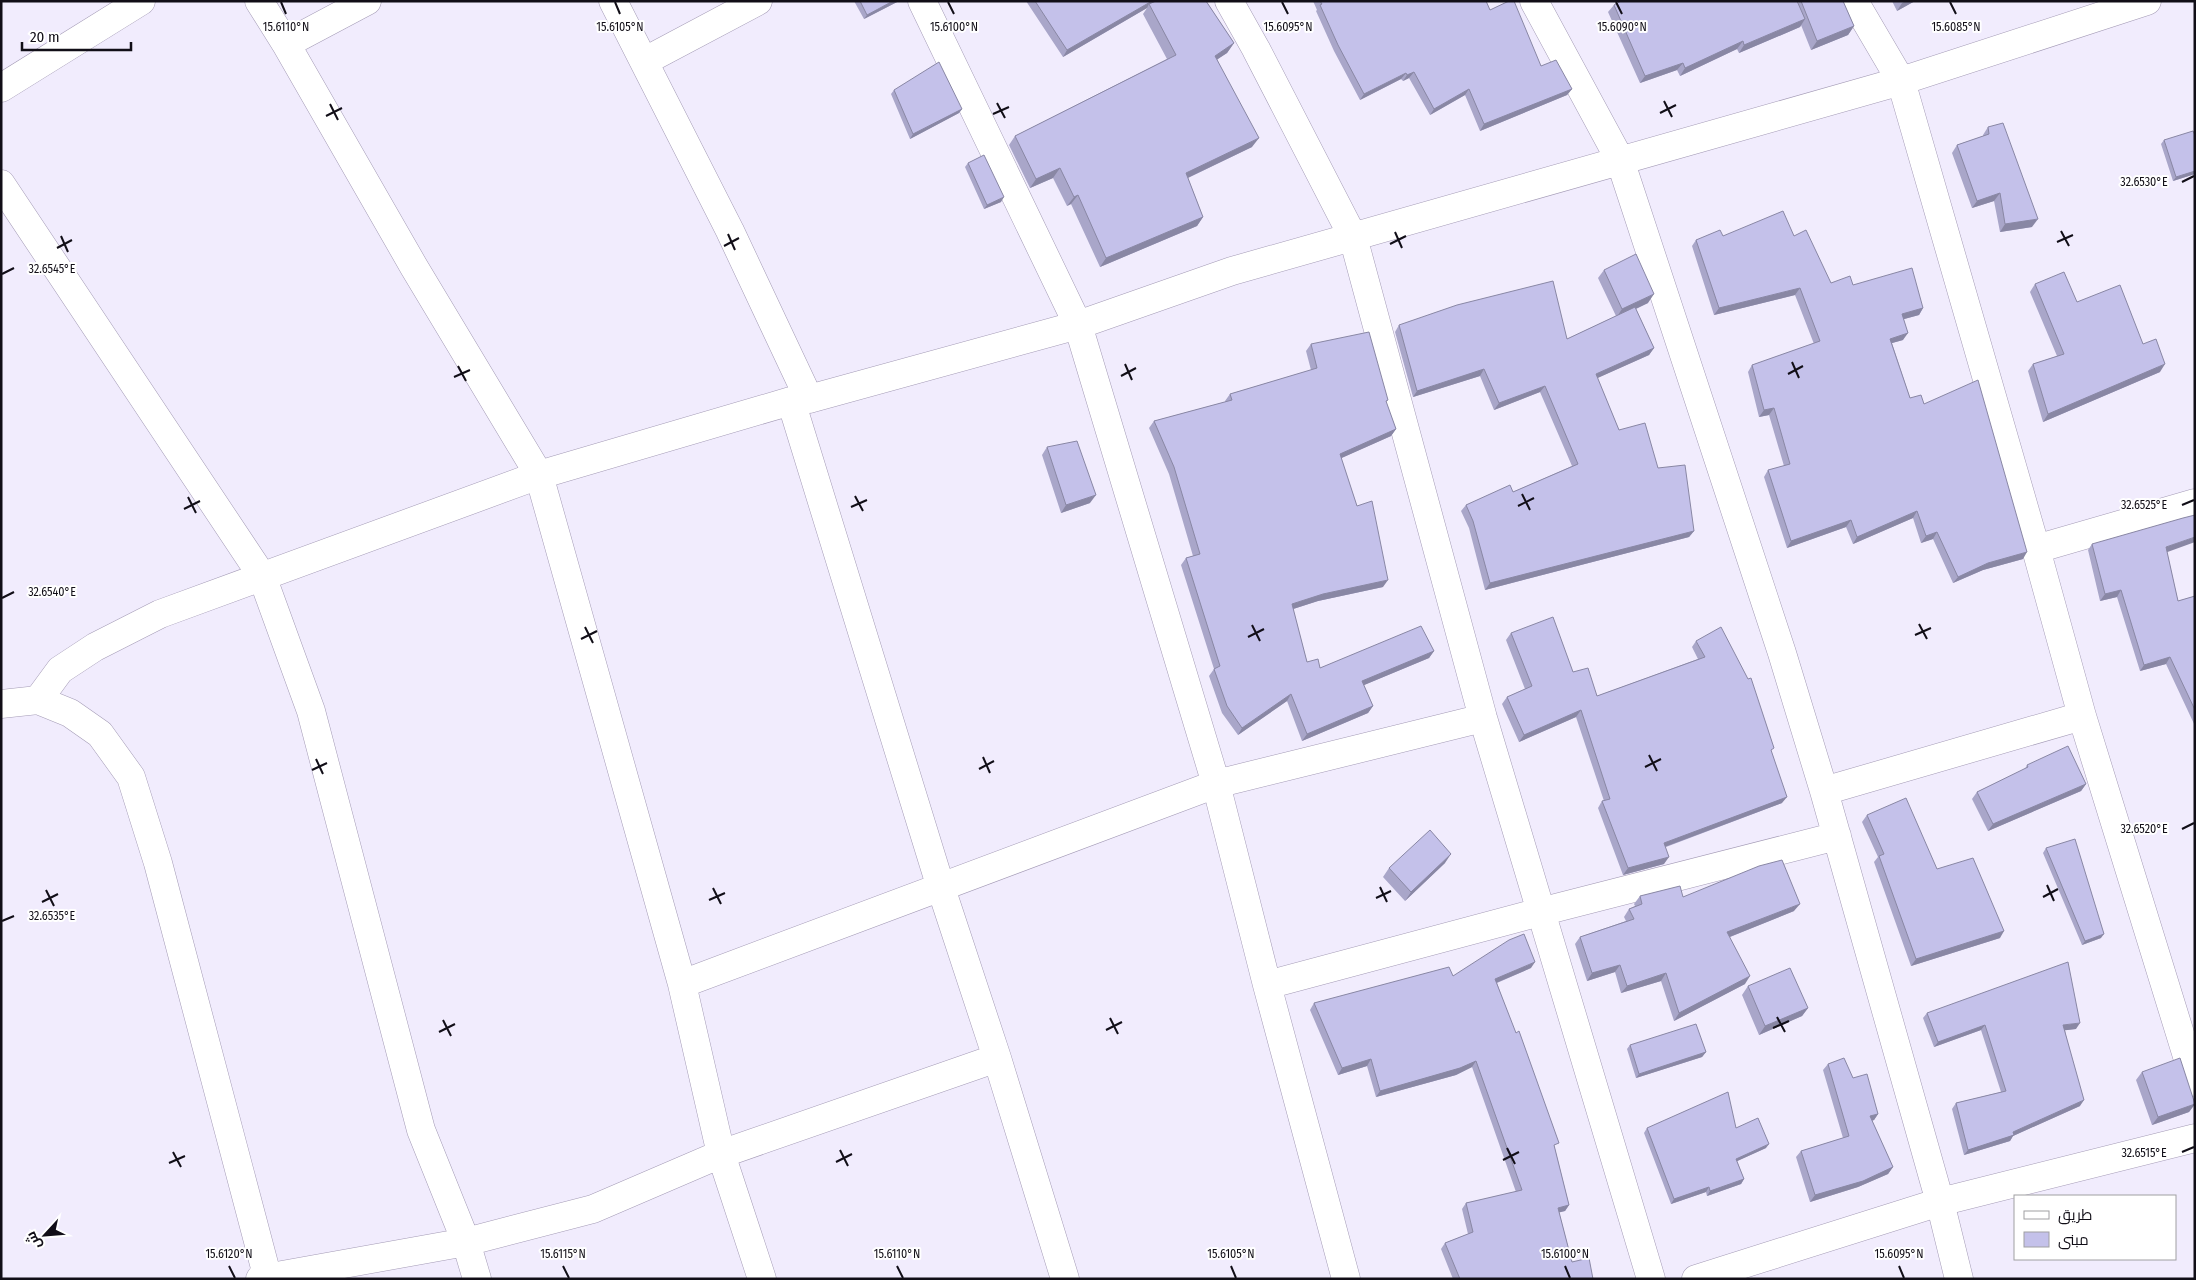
<svg xmlns="http://www.w3.org/2000/svg" width="2196" height="1280" font-family="'Fira Sans Condensed',Cairo,sans-serif">
  <style>
    .lines { fill: none; stroke-linecap: round; stroke-linejoin: round }
    .street-casing { stroke: #a49bb6; stroke-width: 29 }
    .secondary-casing { stroke: #a49bb6; stroke-width: 29 }
    .street { stroke: #fff; stroke-width: 28 }
    .secondary { stroke: #fff; stroke-width: 28 }
    .wall { fill: #a9a6c9 }
    .shaded-wall { fill: #8987a4 }
    .building { fill: #c4c1ea; stroke: #8987a4 }
    .ticks { fill: none; stroke: #110e17; stroke-width: 2 }
    .ticks-label { font-size: 12px; text-anchor: middle; fill: #110e17; stroke: #fff; stroke-width: 4; stroke-linejoin: round; paint-order: stroke }
  </style>
  <rect width="100%" height="100%" fill="#f1ecfd"/>
  <g class="lines">
    <defs>
      <path id="street" d="M 259,1 L 286,44 L 414,267 L 539,475 L 682,984 L 721,1154 L 762,1279
        M 613,1 L 730,231 L 809,399
        M 922,1 L 1078,325 L 1216,784 L 1267,985 L 1346,1279
        M 1229,1 L 1256,49 L 1353,237 L 1483,718 L 1651,1279
        M 1534,1 L 1620,160 L 1782,653 L 1824,791 L 1940,1202 L 1959,1279
        M 1854,1 L 1901,81 L 2036,549 L 2082,716 L 2195,1082
        M 286,44 L 367,1
        M 645,61 L 758,1
        M 1,88 L 141,1
        M 1,184 L 262,576 L 311,711 L 421,1130 L 466,1242 L 477,1279
        M 791,401 L 941,888 L 997,1058 L 1065,1279
        M 2036,549 L 2195,503
        M 38,700 L 60,670 L 95,647 L 160,614 L 539,475 L 791,401 L 809,399 L 1078,325 L 1232,271 L 1901,81 L 2147,1
        M 1824,791 L 2082,716
        M 682,984 L 1216,784 L 1483,718
        M 1267,985 L 1540,912 L 1837,836
        M 260,1279 L 466,1242 L 593,1209 L 721,1154 L 997,1058
        M 1696,1279 L 1940,1202 L 2195,1138"/>
      <path id="secondary" d="M 1,704 L 38,700 L 70,713 L 100,734 L 131,777 L 158,863 L 268,1279"/>
    </defs>
    <!-- street casing -->
    <use href="#street" class="street-casing"/>
    <!-- secondary casing -->
    <use href="#secondary" class="secondary-casing"/>
    <!-- street -->
    <use href="#street" class="street"/>
    <!-- secondary -->
    <use href="#secondary" class="secondary"/>
  </g>
  <!-- wall -->
  <path class="wall" d="M 854,1 L 899,1 L 864,19 Z
    M 1026,1 L 1206,1 L 1234,43 L 1227,53 L 1217,59 L 1252,147 L 1188,178 L 1203,217 L 1197,226 L 1100,267 L 1071,204 L 1067,206 L 1053,178 L 1030,188 L 1009,145 L 1015,136 L 1167,59 L 1143,14 L 1147,8 L 1063,57 Z
    M 1313,1 L 1486,1 L 1490,10 L 1541,66 L 1572,89 L 1567,95 L 1480,131 L 1465,95 L 1430,115 L 1409,78 L 1403,81 L 1401,79 L 1360,100 L 1334,51 L 1316,11 L 1317,10 Z
    M 1799,1 L 1843,1 L 1854,26 L 1848,35 L 1811,50 L 1801,25 L 1800,27 L 1739,53 L 1737,49 L 1680,76 L 1677,70 L 1640,83 L 1608,12 L 1614,5 L 1798,3 Z
    M 1892,1 L 1915,1 L 1897,11 Z
    M 894,90 L 962,109 L 959,113 L 910,139 L 891,94 Z
    M 1988,127 L 2032,227 L 2000,232 L 1994,201 L 1972,208 L 1952,153 L 1957,145 L 1983,136 L 1983,135 Z
    M 2195,135 L 2195,174 L 2173,181 L 2161,144 L 2164,140 Z
    M 968,163 L 1001,202 L 984,209 L 965,167 Z
    M 1723,236 L 1794,236 L 1831,283 L 1853,285 L 1923,308 L 1919,315 L 1904,319 L 1903,340 L 1892,343 L 1910,398 L 1924,404 L 2023,559 L 1983,570 L 1953,583 L 1933,539 L 1921,543 L 1913,518 L 1853,544 L 1846,527 L 1787,548 L 1764,477 L 1768,470 L 1784,466 L 1769,415 L 1759,417 L 1748,372 L 1752,365 L 1814,344 L 1795,295 L 1714,315 L 1692,246 L 1696,240 Z
    M 1604,270 L 1648,303 L 1636,309 L 1654,348 L 1649,355 L 1597,378 L 1619,430 L 1658,468 L 1694,531 L 1689,537 L 1485,590 L 1469,528 L 1461,511 L 1466,505 L 1513,492 L 1572,466 L 1540,392 L 1494,410 L 1480,376 L 1413,397 L 1395,332 L 1399,325 L 1567,339 L 1616,316 L 1598,278 Z
    M 2035,284 L 2077,302 L 2143,344 L 2160,372 L 2043,422 L 2028,371 L 2033,364 L 2057,356 L 2030,292 Z
    M 1311,344 L 1388,400 L 1386,402 L 1396,429 L 1391,436 L 1341,458 L 1383,587 L 1318,601 L 1293,609 L 1307,662 L 1320,668 L 1434,651 L 1429,658 L 1364,685 L 1373,706 L 1368,713 L 1302,741 L 1287,701 L 1238,735 L 1222,713 L 1209,676 L 1214,669 L 1181,565 L 1186,558 L 1193,556 L 1169,474 L 1149,428 L 1154,421 L 1225,402 L 1225,401 L 1230,394 L 1311,370 L 1306,351 Z
    M 1047,447 L 1090,503 L 1061,513 L 1042,455 Z
    M 2092,544 L 2167,552 L 2178,601 L 2195,596 L 2195,726 L 2166,664 L 2140,671 L 2117,597 L 2100,601 L 2088,550 Z
    M 1511,633 L 1573,672 L 1597,696 L 1698,659 L 1692,647 L 1696,641 L 1771,752 L 1782,803 L 1666,847 L 1664,864 L 1623,875 L 1598,808 L 1602,801 L 1604,801 L 1576,717 L 1519,742 L 1502,704 L 1507,697 L 1525,689 L 1506,640 Z
    M 2027,765 L 2086,784 L 2081,791 L 1988,831 L 1972,799 L 1977,792 L 2025,769 Z
    M 1867,815 L 1937,869 L 2000,938 L 1911,966 L 1874,862 L 1878,857 L 1862,822 Z
    M 2046,848 L 2101,938 L 2082,945 L 2043,853 Z
    M 1445,863 L 1405,901 L 1383,877 L 1389,868 Z
    M 1640,896 L 1683,897 L 1794,911 L 1730,937 L 1745,984 L 1674,1021 L 1661,981 L 1621,993 L 1615,972 L 1587,981 L 1575,944 L 1580,937 L 1626,921 L 1624,917 L 1629,909 L 1635,906 L 1634,904 Z
    M 1531,968 L 1497,983 L 1555,1149 L 1569,1205 L 1565,1211 L 1559,1212 L 1572,1262 L 1593,1279 L 1453,1279 L 1441,1249 L 1445,1243 L 1468,1234 L 1462,1209 L 1466,1203 L 1516,1192 L 1472,1067 L 1456,1075 L 1376,1097 L 1367,1066 L 1338,1075 L 1310,1010 L 1314,1003 Z
    M 1748,986 L 1808,1008 L 1802,1016 L 1759,1035 L 1742,995 Z
    M 1927,1013 L 2076,1029 L 2065,1030 L 2080,1106 L 2013,1136 L 2010,1141 L 1964,1155 L 1952,1109 L 1956,1103 L 2001,1092 L 1981,1030 L 1934,1047 L 1923,1018 Z
    M 1630,1045 L 1706,1052 L 1702,1057 L 1636,1078 L 1627,1049 Z
    M 1828,1064 L 1853,1078 L 1878,1114 L 1874,1120 L 1872,1121 L 1893,1167 L 1888,1174 L 1858,1187 L 1810,1202 L 1796,1157 L 1801,1151 L 1843,1138 L 1823,1070 Z
    M 2142,1072 L 2195,1102 L 2195,1104 L 2189,1112 L 2152,1125 L 2136,1080 Z
    M 1647,1128 L 1736,1128 L 1766,1148 L 1737,1161 L 1744,1179 L 1741,1184 L 1707,1196 L 1706,1192 L 1671,1204 L 1644,1133 Z"/>
  <!-- shaded-wall -->
  <path class="shaded-wall" d="M 893,1 L 899,1 L 864,19 L 867,15 Z
    M 1152,1 L 1159,1 L 1149,4 L 1147,8 L 1063,57 L 1067,50 Z
    M 1906,1 L 1915,1 L 1897,11 L 1902,3 Z
    M 1805,19 L 1800,27 L 1739,53 L 1744,45 Z
    M 1854,26 L 1848,35 L 1811,50 L 1817,41 Z
    M 1743,41 L 1737,49 L 1680,76 L 1685,68 Z
    M 1234,43 L 1227,53 L 1209,65 L 1215,56 Z
    M 1683,63 L 1677,70 L 1640,83 L 1645,76 Z
    M 1414,72 L 1409,78 L 1403,81 L 1407,75 Z
    M 1406,73 L 1401,79 L 1360,100 L 1364,94 Z
    M 1469,89 L 1465,95 L 1430,115 L 1434,109 Z
    M 1572,89 L 1567,95 L 1480,131 L 1484,124 Z
    M 962,109 L 959,113 L 910,139 L 913,134 Z
    M 1259,138 L 1252,147 L 1179,182 L 1186,173 Z
    M 1060,168 L 1053,178 L 1030,188 L 1036,179 Z
    M 2195,171 L 2195,174 L 2173,181 L 2176,177 Z
    M 2000,193 L 1994,201 L 1972,208 L 1977,201 Z
    M 1078,195 L 1071,204 L 1067,206 L 1074,197 Z
    M 1004,197 L 1001,202 L 984,209 L 987,205 Z
    M 1203,217 L 1197,226 L 1100,267 L 1106,258 Z
    M 2038,219 L 2032,227 L 2000,232 L 2005,224 Z
    M 1800,288 L 1795,295 L 1714,315 L 1719,308 Z
    M 1654,294 L 1648,303 L 1616,318 L 1622,309 Z
    M 1923,308 L 1919,315 L 1897,321 L 1902,314 Z
    M 1908,333 L 1903,340 L 1885,345 L 1890,339 Z
    M 1654,348 L 1649,355 L 1591,381 L 1596,374 Z
    M 2165,364 L 2160,372 L 2043,422 L 2048,414 Z
    M 1484,369 L 1480,376 L 1413,397 L 1417,391 Z
    M 1545,386 L 1540,392 L 1494,410 L 1499,403 Z
    M 1774,408 L 1769,415 L 1759,417 L 1764,410 Z
    M 1396,429 L 1391,436 L 1335,461 L 1340,454 Z
    M 1096,495 L 1090,503 L 1061,513 L 1066,505 Z
    M 1917,511 L 1913,518 L 1853,544 L 1857,537 Z
    M 1851,520 L 1846,527 L 1787,548 L 1791,541 Z
    M 1694,531 L 1689,537 L 1485,590 L 1490,583 Z
    M 1937,532 L 1933,539 L 1921,543 L 1926,536 Z
    M 2195,537 L 2195,542 L 2162,554 L 2166,547 Z
    M 2027,552 L 2023,559 L 1983,570 L 1953,583 L 1958,577 L 1988,563 Z
    M 1388,580 L 1383,587 L 1318,601 L 1287,611 L 1292,604 L 1323,594 Z
    M 2121,590 L 2117,597 L 2100,601 L 2105,594 Z
    M 1434,651 L 1429,658 L 1357,688 L 1362,681 Z
    M 2170,657 L 2166,664 L 2140,671 L 2144,665 Z
    M 1291,694 L 1287,701 L 1238,735 L 1242,728 Z
    M 1373,706 L 1368,713 L 1302,741 L 1307,734 Z
    M 1581,710 L 1576,717 L 1519,742 L 1524,735 Z
    M 2086,784 L 2081,791 L 1988,831 L 1993,824 Z
    M 1787,797 L 1782,803 L 1659,849 L 1664,843 Z
    M 1451,854 L 1445,863 L 1405,901 L 1411,892 Z
    M 1669,857 L 1664,864 L 1623,875 L 1628,868 Z
    M 1800,904 L 1794,911 L 1722,940 L 1727,932 Z
    M 2004,931 L 2000,938 L 1911,966 L 1916,959 Z
    M 2104,934 L 2101,938 L 2082,945 L 2085,941 Z
    M 1535,962 L 1531,968 L 1491,985 L 1495,979 Z
    M 1620,965 L 1615,972 L 1587,981 L 1592,973 Z
    M 1666,973 L 1661,981 L 1621,993 L 1627,986 Z
    M 1750,976 L 1745,984 L 1674,1021 L 1679,1013 Z
    M 1808,1008 L 1802,1016 L 1759,1035 L 1765,1026 Z
    M 2080,1023 L 2076,1029 L 2059,1031 L 2063,1025 Z
    M 1985,1025 L 1981,1030 L 1934,1047 L 1938,1042 Z
    M 1706,1052 L 1702,1057 L 1636,1078 L 1639,1074 Z
    M 1371,1059 L 1367,1066 L 1338,1075 L 1342,1068 Z
    M 1476,1061 L 1472,1067 L 1456,1075 L 1376,1097 L 1380,1091 Z
    M 2084,1100 L 2080,1106 L 2013,1136 L 2010,1141 L 1964,1155 L 1968,1150 L 2013,1132 Z
    M 2195,1104 L 2189,1112 L 2152,1125 L 2158,1117 Z
    M 1878,1114 L 1874,1120 L 1866,1122 L 1870,1116 Z
    M 1769,1144 L 1766,1148 L 1733,1163 L 1736,1159 Z
    M 1893,1167 L 1888,1174 L 1858,1187 L 1810,1202 L 1815,1195 Z
    M 1744,1179 L 1741,1184 L 1707,1196 L 1710,1191 Z
    M 1709,1187 L 1706,1192 L 1671,1204 L 1674,1199 Z
    M 1569,1205 L 1565,1211 L 1553,1214 L 1558,1208 Z"/>
  <!-- building -->
  <path class="building" d="M 860,1 L 893,1 L 867,15 Z
    M 1035,1 L 1152,1 L 1067,50 Z
    M 1156,1 L 1206,1 L 1234,43 L 1215,56 L 1259,138 L 1186,173 L 1203,217 L 1106,258 L 1078,195 L 1074,197 L 1060,168 L 1036,179 L 1015,136 L 1176,55 L 1149,4 Z
    M 1320,1 L 1486,1 L 1490,10 L 1509,1 L 1514,1 L 1541,66 L 1556,60 L 1572,89 L 1484,124 L 1469,89 L 1434,109 L 1414,72 L 1407,75 L 1406,73 L 1364,94 L 1338,45 L 1320,5 L 1322,4 Z
    M 1621,1 L 1797,1 L 1805,19 L 1744,45 L 1743,41 L 1685,68 L 1683,63 L 1645,76 L 1614,5 Z
    M 1801,1 L 1843,1 L 1854,26 L 1817,41 Z
    M 939,62 L 962,109 L 913,134 L 894,90 Z
    M 2003,123 L 2038,219 L 2005,224 L 2000,193 L 1977,201 L 1957,145 L 1989,134 L 1988,127 Z
    M 2193,131 L 2195,135 L 2195,171 L 2176,177 L 2164,140 Z
    M 984,155 L 1004,197 L 987,205 L 968,163 Z
    M 1783,211 L 1794,236 L 1806,230 L 1831,283 L 1850,276 L 1853,285 L 1912,268 L 1923,308 L 1902,314 L 1908,333 L 1890,339 L 1910,398 L 1921,395 L 1924,404 L 1978,380 L 2027,552 L 1988,563 L 1958,577 L 1937,532 L 1926,536 L 1917,511 L 1857,537 L 1851,520 L 1791,541 L 1768,470 L 1790,464 L 1774,408 L 1764,410 L 1752,365 L 1820,341 L 1800,288 L 1719,308 L 1696,240 L 1720,230 L 1723,236 Z
    M 1636,254 L 1654,294 L 1622,309 L 1604,270 Z
    M 2064,272 L 2077,302 L 2120,285 L 2143,344 L 2156,339 L 2165,364 L 2048,414 L 2033,364 L 2064,354 L 2035,284 Z
    M 1553,281 L 1567,339 L 1635,307 L 1654,348 L 1596,374 L 1619,430 L 1645,423 L 1658,468 L 1685,465 L 1694,531 L 1490,583 L 1473,521 L 1466,505 L 1510,485 L 1513,492 L 1578,464 L 1545,386 L 1499,403 L 1484,369 L 1417,391 L 1399,325 L 1457,305 Z
    M 1369,332 L 1388,400 L 1386,401 L 1396,429 L 1340,454 L 1357,506 L 1372,501 L 1388,580 L 1323,594 L 1292,604 L 1307,662 L 1318,659 L 1320,668 L 1421,626 L 1434,651 L 1362,681 L 1373,706 L 1307,734 L 1291,694 L 1242,728 L 1227,706 L 1214,669 L 1220,666 L 1186,558 L 1200,554 L 1174,467 L 1154,421 L 1232,400 L 1230,394 L 1317,368 L 1311,344 Z
    M 1077,441 L 1096,495 L 1066,505 L 1047,447 Z
    M 2195,515 L 2195,537 L 2166,547 L 2178,601 L 2195,596 L 2195,710 L 2170,657 L 2144,665 L 2121,590 L 2105,594 L 2092,544 L 2183,518 Z
    M 1553,617 L 1573,672 L 1588,668 L 1597,696 L 1705,657 L 1696,641 L 1721,627 L 1748,679 L 1751,678 L 1774,748 L 1771,750 L 1787,797 L 1664,843 L 1669,857 L 1628,868 L 1602,801 L 1610,799 L 1581,710 L 1524,735 L 1507,697 L 1532,686 L 1511,633 Z
    M 2068,746 L 2086,784 L 1993,824 L 1977,792 L 2028,767 L 2027,765 Z
    M 1906,798 L 1937,869 L 1973,858 L 2004,931 L 1916,959 L 1879,856 L 1884,854 L 1867,815 Z
    M 1430,830 L 1451,854 L 1411,892 L 1389,868 Z
    M 2075,839 L 2104,934 L 2085,941 L 2046,848 Z
    M 1782,860 L 1800,904 L 1727,932 L 1750,976 L 1679,1013 L 1666,973 L 1627,986 L 1620,965 L 1592,973 L 1580,937 L 1634,919 L 1629,909 L 1642,904 L 1640,896 L 1680,886 L 1683,897 L 1759,866 Z
    M 1524,934 L 1535,962 L 1495,979 L 1516,1033 L 1519,1031 L 1559,1143 L 1554,1145 L 1569,1205 L 1558,1208 L 1572,1262 L 1589,1258 L 1593,1279 L 1460,1279 L 1445,1243 L 1473,1232 L 1466,1203 L 1522,1190 L 1476,1061 L 1460,1068 L 1380,1091 L 1371,1059 L 1342,1068 L 1314,1003 L 1449,967 L 1453,976 L 1509,940 Z
    M 2068,962 L 2080,1023 L 2063,1025 L 2084,1100 L 2013,1132 L 2014,1135 L 1968,1150 L 1956,1103 L 2006,1091 L 1985,1025 L 1938,1042 L 1927,1013 Z
    M 1790,968 L 1808,1008 L 1765,1026 L 1748,986 Z
    M 1696,1024 L 1706,1052 L 1639,1074 L 1630,1045 Z
    M 1844,1058 L 1853,1078 L 1867,1074 L 1878,1114 L 1870,1116 L 1893,1167 L 1863,1181 L 1815,1195 L 1801,1151 L 1849,1136 L 1828,1064 Z
    M 2180,1058 L 2195,1104 L 2158,1117 L 2142,1072 Z
    M 1728,1092 L 1736,1128 L 1758,1118 L 1769,1144 L 1736,1159 L 1744,1179 L 1710,1191 L 1709,1187 L 1674,1199 L 1647,1128 Z"/>
  <!-- ticks -->
  <path class="ticks" d="M 281,2 L 286,14M 615,2 L 620,14M 948,2 L 954,14M 1282,2 L 1288,14M 1616,2 L 1622,14M 1950,2 L 1956,14M 1664,101 L 1672,117M 997,103 L 1005,118M 330,104 L 338,120M 1660,113 L 1676,105M 993,114 L 1009,107M 326,116 L 342,108M 2182,182 L 2194,176M 2061,231 L 2069,246M 1395,232 L 1402,248M 728,234 L 735,250M 61,236 L 68,252M 2057,242 L 2073,235M 1390,244 L 1406,236M 724,246 L 739,238M 57,248 L 72,240M 2,274 L 14,268M 1792,362 L 1799,378M 1125,364 L 1132,380M 458,366 L 466,381M 1788,374 L 1803,366M 1121,376 L 1136,368M 454,377 L 470,370M 1522,494 L 1530,510M 855,496 L 863,511M 188,497 L 196,513M 2182,505 L 2194,500M 1518,506 L 1534,498M 851,507 L 867,500M 184,509 L 200,501M 2,598 L 14,592M 1919,624 L 1927,639M 1252,625 L 1260,641M 585,627 L 593,643M 1915,635 L 1931,628M 1248,637 L 1264,629M 581,639 L 597,631M 1649,755 L 1657,771M 983,757 L 990,773M 316,759 L 323,774M 1645,767 L 1661,759M 979,769 L 994,761M 312,770 L 327,763M 2182,829 L 2194,823M 2047,885 L 2054,901M 1380,887 L 1387,902M 713,888 L 721,904M 46,890 L 54,906M 2043,897 L 2058,889M 1376,898 L 1391,891M 709,900 L 725,893M 42,902 L 58,894M 2,921 L 14,916M 1777,1017 L 1785,1032M 1110,1018 L 1118,1034M 443,1020 L 451,1036M 1773,1028 L 1789,1021M 1106,1030 L 1122,1022M 439,1032 L 455,1024M 1507,1148 L 1515,1164M 840,1150 L 848,1166M 173,1152 L 181,1167M 2182,1152 L 2194,1147M 1503,1160 L 1519,1152M 836,1162 L 852,1154M 169,1163 L 185,1156M 229,1266 L 235,1278M 563,1266 L 569,1278M 897,1266 L 903,1278M 1231,1266 L 1236,1278M 1565,1266 L 1570,1278M 1899,1266 L 1904,1278"/>
  <g class="ticks-label">
    <text x="286" y="31">15.6110°N</text>
    <text x="620" y="31">15.6105°N</text>
    <text x="954" y="31">15.6100°N</text>
    <text x="1288" y="31">15.6095°N</text>
    <text x="1622" y="31">15.6090°N</text>
    <text x="1956" y="31">15.6085°N</text>
    <text x="2144" y="186">32.6530°E</text>
    <text x="52" y="273">32.6545°E</text>
    <text x="2144" y="509">32.6525°E</text>
    <text x="52" y="596">32.6540°E</text>
    <text x="2144" y="833">32.6520°E</text>
    <text x="52" y="920">32.6535°E</text>
    <text x="2144" y="1157">32.6515°E</text>
    <text x="229" y="1258">15.6120°N</text>
    <text x="563" y="1258">15.6115°N</text>
    <text x="897" y="1258">15.6110°N</text>
    <text x="1231" y="1258">15.6105°N</text>
    <text x="1565" y="1258">15.6100°N</text>
    <text x="1899" y="1258">15.6095°N</text>
  </g>
  <!-- border -->
  <rect width="2196" height="1280" fill="none" stroke="#110e17" stroke-width="5"/>
  <!-- legend -->
  <rect x="2014" y="1195" width="162" height="65" fill="#ffffff" stroke="#a09fa2"/>
  <rect x="2024" y="1211" width="25" height="8" fill="#ffffff" stroke="#a09fa2"/>
  <text x="2058" y="1220" font-size="15" fill="#110e17">طريق</text>
  <rect x="2024" y="1232" width="25" height="15" fill="#c4c1ea" stroke="#a09fa2"/>
  <text x="2058" y="1245" font-size="15" fill="#110e17">مبنى</text>
  <!-- north arrow -->
  <g transform="translate(45 1235) rotate(244)" stroke="#ffffff" stroke-width="4" paint-order="stroke">
  <path d="M0-4L9 19L0 12L-9 19Z" fill="#110e17"/>
  <text y="-8" font-size="14" font-weight="bold" text-anchor="middle" fill="#110e17">ش</text>
  </g>
  <!-- scale -->
  <path d="M22 42v8h109v-8" fill="none" stroke="#110e17" stroke-width="2.5"/>
  <text x="30" y="42" font-size="15" fill="#110e17" stroke="#ffffff" stroke-width="4" paint-order="stroke">20 m</text>
</svg>
